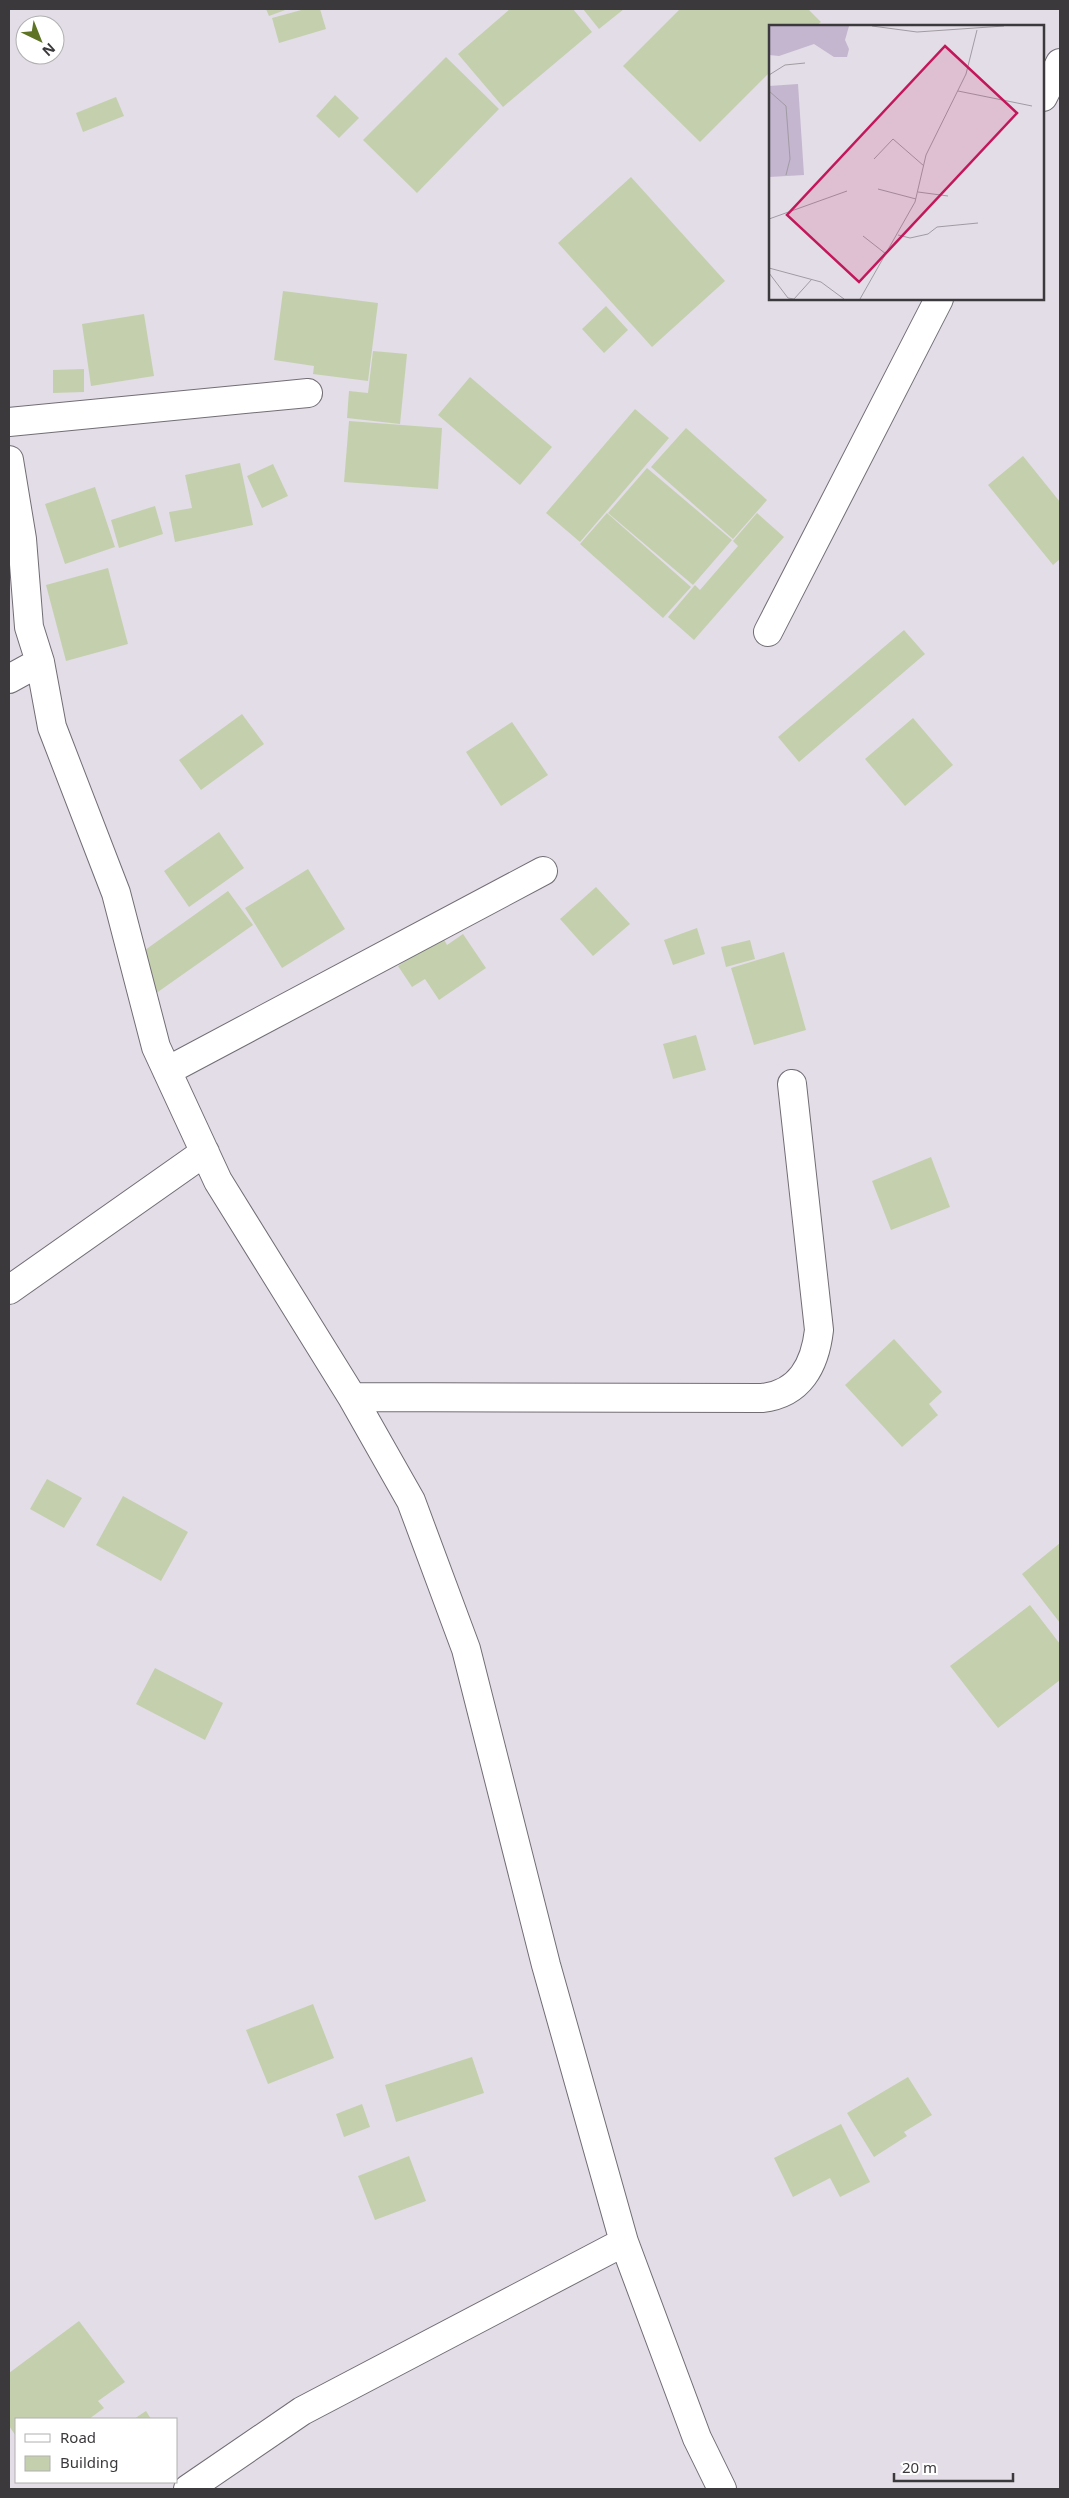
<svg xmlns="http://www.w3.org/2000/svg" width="1069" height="2498" font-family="'Noto Sans',sans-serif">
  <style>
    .building { fill: #c4d0ad }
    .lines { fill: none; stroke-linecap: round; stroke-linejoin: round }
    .street-casing { stroke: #726d75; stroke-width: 30 }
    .street { stroke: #fff; stroke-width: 28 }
    .inset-road { fill: none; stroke: #a09ba3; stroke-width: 1 }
    .view { fill: #c2185b; fill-opacity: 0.15; stroke: #c2185b; stroke-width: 2.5 }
    .inset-edge { fill: none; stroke: #3c393d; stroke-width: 2.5 }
  </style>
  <rect width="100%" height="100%" fill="#e3dde7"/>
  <!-- building -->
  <path class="building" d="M 266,9 L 288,9 L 269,16 Z
    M 305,9 L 320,9 L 326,29 L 279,43 L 272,18 Z
    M 510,9 L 573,9 L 592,32 L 503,107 L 458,54 Z
    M 583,9 L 624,9 L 599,29 Z
    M 680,9 L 808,9 L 821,22 L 816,26 L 770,26 L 770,72 L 700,142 L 623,66 Z
    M 446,57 L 499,109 L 417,193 L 363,140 Z
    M 335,95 L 359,118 L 339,138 L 316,116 Z
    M 116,97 L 124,116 L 83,132 L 76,113 Z
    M 631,177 L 725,281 L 652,347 L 558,243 Z
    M 283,291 L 378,303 L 368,381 L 313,374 L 314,366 L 274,360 Z
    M 606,306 L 628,330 L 604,353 L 582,329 Z
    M 144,314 L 154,376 L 91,386 L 82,324 Z
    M 373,351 L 407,354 L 400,424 L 347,418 L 349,391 L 368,393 Z
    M 84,369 L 84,392 L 53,393 L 53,370 Z
    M 470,377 L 552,447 L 520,485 L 438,415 Z
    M 635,409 L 669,438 L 580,542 L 546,513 Z
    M 349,421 L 442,428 L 438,489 L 344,482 Z
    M 686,428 L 767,500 L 733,539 L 651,467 Z
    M 1023,456 L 1060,502 L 1060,559 L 1053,565 L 988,485 Z
    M 240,463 L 253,525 L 175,542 L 169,512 L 192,508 L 185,475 Z
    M 273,464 L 288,496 L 262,508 L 247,476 Z
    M 647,468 L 732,540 L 693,585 L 608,513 Z
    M 95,487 L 115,547 L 65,564 L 45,504 Z
    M 155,506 L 163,534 L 119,548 L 111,520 Z
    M 607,513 L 691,587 L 663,618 L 580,544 Z
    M 757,513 L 784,537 L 694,640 L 668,617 L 695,585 L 700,590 L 738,546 L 733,541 Z
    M 108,568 L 128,644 L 66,661 L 46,585 Z
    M 904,630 L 925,654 L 799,762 L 778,737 Z
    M 242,714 L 264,744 L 201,790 L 179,760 Z
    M 913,718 L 953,765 L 905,806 L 865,759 Z
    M 512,722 L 548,775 L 501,806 L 466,752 Z
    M 219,832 L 244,868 L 189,907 L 164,871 Z
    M 308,869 L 345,929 L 282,968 L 245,908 Z
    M 596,887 L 630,924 L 593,956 L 560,919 Z
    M 228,891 L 253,925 L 155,994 L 131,960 Z
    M 697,928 L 705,954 L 673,965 L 664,940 Z
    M 463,934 L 486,968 L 439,1000 L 425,979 L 412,987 L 398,966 L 442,936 L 447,945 Z
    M 750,940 L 755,959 L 726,967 L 721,947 Z
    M 784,952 L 806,1030 L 754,1045 L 731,968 Z
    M 696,1035 L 706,1070 L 673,1079 L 663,1044 Z
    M 931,1157 L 950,1207 L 891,1230 L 872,1181 Z
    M 894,1339 L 942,1392 L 929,1404 L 938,1415 L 902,1447 L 845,1385 Z
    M 47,1479 L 82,1498 L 64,1528 L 30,1509 Z
    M 123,1496 L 188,1532 L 161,1581 L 96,1545 Z
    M 1060,1543 L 1060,1623 L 1022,1574 Z
    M 1030,1605 L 1060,1644 L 1060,1680 L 998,1728 L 950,1666 Z
    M 155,1668 L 223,1703 L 205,1740 L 136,1704 Z
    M 313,2004 L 334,2058 L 268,2084 L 246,2030 Z
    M 472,2057 L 484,2093 L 396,2122 L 385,2085 Z
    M 908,2077 L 932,2115 L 904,2132 L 907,2136 L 874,2157 L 847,2113 Z
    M 362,2104 L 370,2127 L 344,2137 L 336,2114 Z
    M 841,2124 L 870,2182 L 840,2197 L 830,2178 L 793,2197 L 774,2158 Z
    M 409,2156 L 426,2201 L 375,2220 L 358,2176 Z
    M 79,2321 L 125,2382 L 98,2401 L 104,2408 L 89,2419 L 16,2419 L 16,2436 L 9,2426 L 9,2373 Z
    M 146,2411 L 151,2419 L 134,2419 Z"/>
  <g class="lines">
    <defs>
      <path id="street" d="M 1043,97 L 1060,63
        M 9,422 L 308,393
        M 9,460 L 22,539 L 29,627 L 40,662 L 52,727 L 116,893 L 156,1047 L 218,1181 L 352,1397 L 411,1501 L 466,1649 L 546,1965 L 624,2242 L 697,2438 L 722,2489
        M 768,632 L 939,299
        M 9,679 L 40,662
        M 167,1071 L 543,871
        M 9,1290 L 205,1152
        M 352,1397 L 762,1398 C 800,1394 815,1365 819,1330 L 792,1084
        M 188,2489 L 302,2411 L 624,2242"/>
    </defs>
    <!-- street casing -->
    <use href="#street" class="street-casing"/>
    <!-- street -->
    <use href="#street" class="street"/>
  </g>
  <!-- overview -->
  <g transform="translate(769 25)">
    <rect width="275" height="275" fill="#e3dde7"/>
    <path d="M 0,1 L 80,1 L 76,15 L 80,24 L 78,32 L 65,32 L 45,19 L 10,31 L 0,30 ZM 29,59 L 35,150 L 0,152 L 0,61 Z" fill="#c3b6ce"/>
    <path class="inset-road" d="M 103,1 L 148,7 L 235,1M 0,50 L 16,40 L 36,38M 0,66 L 17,81 L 21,134 L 17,150M 189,66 L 263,81M 105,134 L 124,114 L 155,141M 109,164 L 147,174M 149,167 L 179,171M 0,194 L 78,166M 129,210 L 141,213 L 159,209 L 168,202 L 209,198M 94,211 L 117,229M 0,243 L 52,257 L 75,274M 0,248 L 19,273 L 25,274 L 43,254M 91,274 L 146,177 L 157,130 L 197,49 L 208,5"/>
    <path class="view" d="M 176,21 L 248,88 L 90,257 L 18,190 Z"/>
    <rect width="275" height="275" class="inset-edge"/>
  </g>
  <!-- border -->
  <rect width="1069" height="2498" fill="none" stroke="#3c393d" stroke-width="20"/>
  <!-- legend -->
  <rect x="15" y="2418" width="162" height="65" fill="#ffffff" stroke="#b1b0b1"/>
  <rect x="25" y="2434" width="25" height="8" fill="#ffffff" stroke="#b1b0b1"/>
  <text x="60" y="2443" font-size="15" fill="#3c393d">Road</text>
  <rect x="25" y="2456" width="25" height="15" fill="#c4d0ad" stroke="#b1b0b1"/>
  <text x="60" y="2468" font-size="15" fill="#3c393d">Building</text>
  <!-- north arrow -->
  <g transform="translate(40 40) rotate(137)"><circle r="24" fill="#ffffff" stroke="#b1b0b1"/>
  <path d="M0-4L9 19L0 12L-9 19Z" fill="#5e7424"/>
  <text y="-8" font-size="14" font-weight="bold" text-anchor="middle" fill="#3c393d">N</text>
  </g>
  <!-- scale -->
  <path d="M894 2473v8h119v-8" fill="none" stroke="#3c393d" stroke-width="2.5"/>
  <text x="902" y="2473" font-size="15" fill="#3c393d" stroke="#ffffff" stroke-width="4" paint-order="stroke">20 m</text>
</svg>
